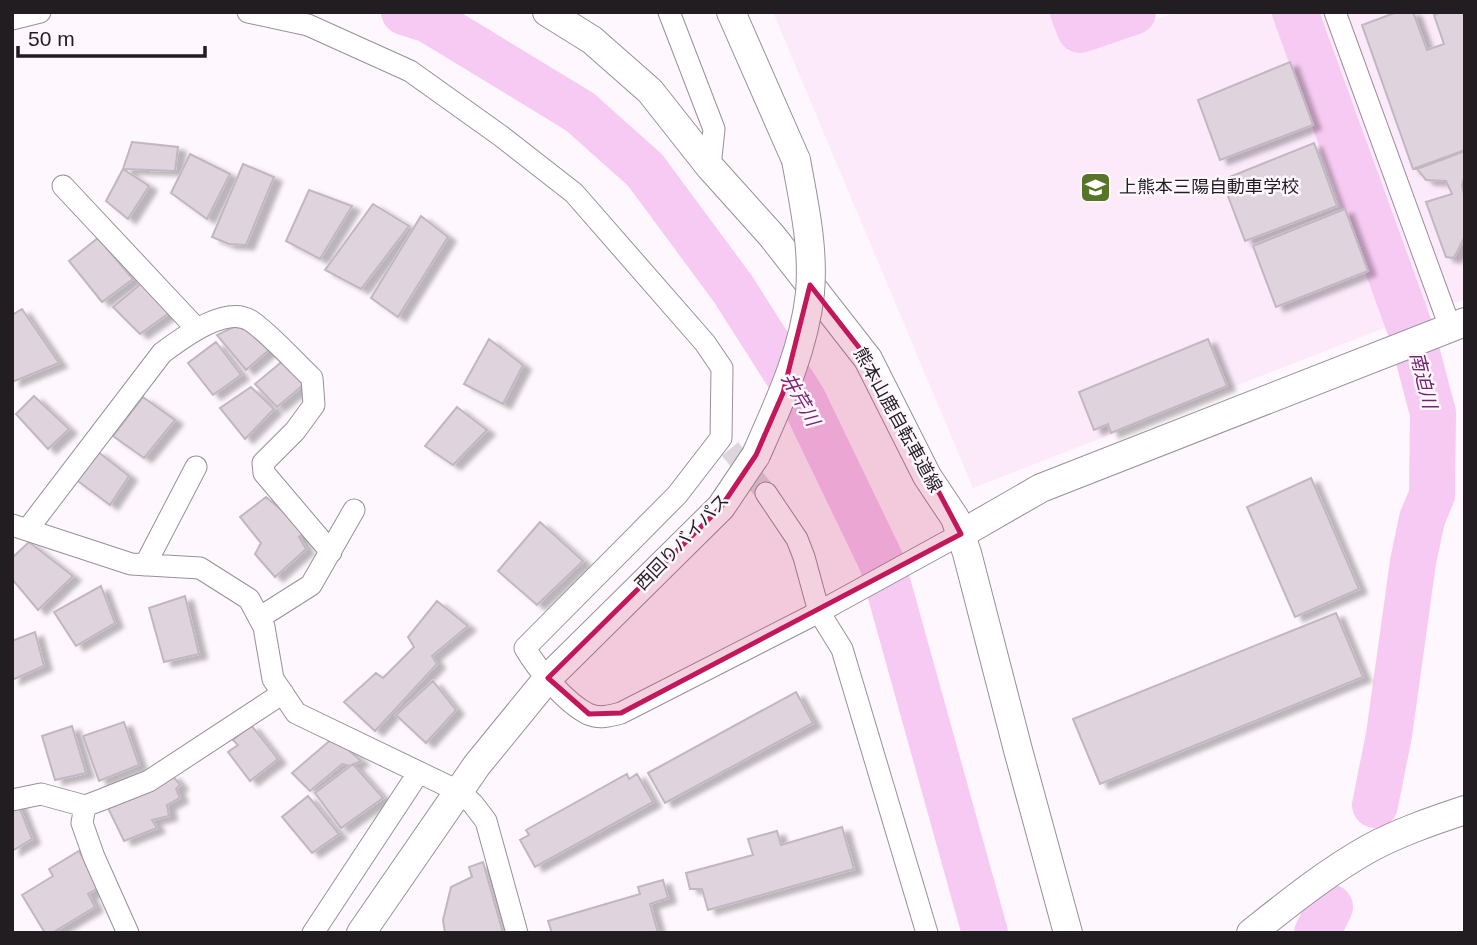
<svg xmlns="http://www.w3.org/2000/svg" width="1477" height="945" font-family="Helvetica,'Noto Sans JP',sans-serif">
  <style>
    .built { fill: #fceafa }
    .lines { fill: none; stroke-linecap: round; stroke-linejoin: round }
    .river { stroke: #f7caf3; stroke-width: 46 }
    .building { fill: #dfd3de; stroke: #c2b7c1; stroke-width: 2; filter: url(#shadow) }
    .street-tunnel { stroke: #ddd6dc; stroke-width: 21; stroke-dasharray: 21 10; stroke-linecap: butt }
    .street-casing { stroke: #9a8f98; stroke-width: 23 }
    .secondary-casing { stroke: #9a8f98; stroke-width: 30 }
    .street { stroke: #fff; stroke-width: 21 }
    .secondary { stroke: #fff; stroke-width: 28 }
    .secondary-bridge-casing { stroke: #9a8f98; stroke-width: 30; stroke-linecap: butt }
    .secondary-bridge { stroke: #fff; stroke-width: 28 }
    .marked { fill: #c2185b; fill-opacity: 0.2; stroke: #c2185b; stroke-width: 5; stroke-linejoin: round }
    .labels { text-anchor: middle; stroke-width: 5; stroke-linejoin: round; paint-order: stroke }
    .poi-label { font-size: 18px; fill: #211d21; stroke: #fef7fd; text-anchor: start }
    .street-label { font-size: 18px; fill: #211d21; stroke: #fef7fd }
    .water-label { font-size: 19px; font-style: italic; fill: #772375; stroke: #fef7fd }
  </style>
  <defs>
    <filter id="shadow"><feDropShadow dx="8" dy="4.5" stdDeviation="2" flood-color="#0004"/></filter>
  </defs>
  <rect width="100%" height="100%" fill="#fef7fd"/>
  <!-- built -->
  <path class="built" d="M 773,12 L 1053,12 L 1068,52 L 1176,12 L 1280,12 L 1397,323 L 973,488 Z
    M 1316,12 L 1465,12 L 1465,300 L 1427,310 Z"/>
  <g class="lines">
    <!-- river -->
    <path class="river" d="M 404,12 L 429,20 L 580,112 L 645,170 L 733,289 L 803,399 L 882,563 L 985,933
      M 1073,12 L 1080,30 L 1133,12
      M 1295,12 L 1412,334 L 1433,413 L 1432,495 L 1422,519 L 1413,562 L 1389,735 L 1375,805
      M 1317,933 L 1330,907"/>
  </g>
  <!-- building -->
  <path class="building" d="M 1397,12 L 1413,12 L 1427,50 L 1444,44 L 1434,15 L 1442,12 L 1465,12 L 1465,150 L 1413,169 L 1362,25 Z
    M 1290,62 L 1313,125 L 1220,160 L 1198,100 Z
    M 132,142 L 178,147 L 175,171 L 123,169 Z
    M 1314,143 L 1337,206 L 1245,241 L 1222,180 Z
    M 1465,151 L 1465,175 L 1462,185 L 1465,199 L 1465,236 L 1456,254 L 1453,258 L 1446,257 L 1426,202 L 1452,194 L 1446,181 L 1426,180 L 1417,169 Z
    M 190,154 L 230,174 L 207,219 L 171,193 Z
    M 243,164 L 274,177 L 246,245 L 229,244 L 212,237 Z
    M 123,169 L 149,186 L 128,219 L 106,201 Z
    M 309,190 L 352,206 L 320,259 L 286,241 Z
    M 373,204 L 409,226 L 361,289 L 325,270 Z
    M 1345,209 L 1368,271 L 1276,307 L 1253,246 Z
    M 421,216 L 448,237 L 398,317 L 371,298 Z
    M 98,238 L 133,279 L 102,302 L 69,261 Z
    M 142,283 L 169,313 L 140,334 L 113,307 Z
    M 22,309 L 59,363 L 12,382 L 12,315 Z
    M 244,322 L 270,349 L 246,370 L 217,335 Z
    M 489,339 L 523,365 L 503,404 L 464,384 Z
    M 1208,339 L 1227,386 L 1111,433 L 1108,424 L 1094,430 L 1079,392 Z
    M 216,342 L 241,375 L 213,395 L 188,363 Z
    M 285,359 L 308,381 L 277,407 L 255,384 Z
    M 251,387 L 274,409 L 245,439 L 220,408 Z
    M 34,396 L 69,429 L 48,449 L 16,414 Z
    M 143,397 L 175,420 L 144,458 L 113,436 Z
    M 457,407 L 487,430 L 453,465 L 425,446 Z
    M 97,451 L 129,476 L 110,505 L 74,478 Z
    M 1311,478 L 1359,589 L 1295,617 L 1247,507 Z
    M 266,497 L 298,524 L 304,533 L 299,537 L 306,549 L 275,577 L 255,554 L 261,543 L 240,517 Z
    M 540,522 L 583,561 L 537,605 L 498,571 Z
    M 29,542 L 73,576 L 38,610 L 12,579 L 12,558 Z
    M 101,586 L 115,623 L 76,646 L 54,612 Z
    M 185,596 L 199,654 L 164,662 L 149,608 Z
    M 437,601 L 468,626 L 432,656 L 437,664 L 375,731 L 344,702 L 376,673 L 383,678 L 414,647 L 408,637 Z
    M 1336,613 L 1363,677 L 1100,784 L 1073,719 Z
    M 35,632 L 44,666 L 12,680 L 12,641 Z
    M 433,681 L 456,710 L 426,743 L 396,715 Z
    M 796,692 L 813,723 L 665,803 L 648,773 Z
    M 124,722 L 139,765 L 99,781 L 83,736 Z
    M 251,725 L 278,759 L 250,781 L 228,752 L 238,745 L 233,740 Z
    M 72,726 L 86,773 L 55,780 L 42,736 Z
    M 334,737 L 361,761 L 350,766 L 342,764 L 310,791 L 292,773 Z
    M 353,764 L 383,798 L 341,828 L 315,793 Z
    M 627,774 L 629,779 L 637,774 L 653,802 L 535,867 L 520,840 L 529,835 L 526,830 Z
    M 172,775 L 180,785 L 176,789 L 180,798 L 167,805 L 169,816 L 152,820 L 157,828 L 124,841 L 107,806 Z
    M 308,796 L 339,834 L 312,853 L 282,817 Z
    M 16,799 L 32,839 L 12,851 L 12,801 Z
    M 842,827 L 854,869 L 708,910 L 702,889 L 690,889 L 686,873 L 753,855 L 748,839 L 777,831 L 781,845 Z
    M 79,851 L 100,887 L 88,894 L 95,907 L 52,933 L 45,933 L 22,895 L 53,876 L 49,869 Z
    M 483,862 L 503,933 L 445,933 L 443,920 L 451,887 L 472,877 L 469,867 Z
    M 663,880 L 668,898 L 650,904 L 658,933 L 552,933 L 548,921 L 640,894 L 638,887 Z"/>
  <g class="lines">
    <!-- street-tunnel -->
    <path class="street-tunnel" d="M 730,449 L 766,493"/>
    <defs>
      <path id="street" d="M 248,12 L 308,25 L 410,71 L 501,136 L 574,193 L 705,343 L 722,368 L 721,438 L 677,495 L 525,648 C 537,669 566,703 588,714 C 599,719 610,716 621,713 L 819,612 L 961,534
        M 669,12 L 714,129 L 710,167
        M 1335,12 L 1450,327
        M 12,19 L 40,12
        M 63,186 L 197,329
        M 766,493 L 797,539 L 804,557 L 819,612 L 842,649 L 927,933
        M 12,525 L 131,564 L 200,568 L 249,599 L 264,627 L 273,679 L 296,713 L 460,792 L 473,804 L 486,821 L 517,933
        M 27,530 L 162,353 C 181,339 226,304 251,321 C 269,333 295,362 312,378 L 314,405 L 295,431 L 263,463 L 264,473 L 331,552
        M 145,565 L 196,467
        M 259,618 L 311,585 L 354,510
        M 12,800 L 41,794 L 85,806 L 101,800 L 149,781 L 283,693
        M 85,806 L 82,823 L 94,857 L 128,933
        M 313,933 L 419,772"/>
      <path id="secondary" d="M 547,12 L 592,40 L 650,91 L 710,167 L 772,236 L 868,359 L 927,476 L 955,518 L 967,553 L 1018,750 L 1068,933
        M 731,12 L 796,160
        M 961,534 L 1041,488 L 1465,322
        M 361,933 L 477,765 L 548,678 L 721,507 L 756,455
        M 1251,933 C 1289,903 1327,872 1370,848 C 1400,832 1432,821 1465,810"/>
    </defs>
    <!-- street casing -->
    <use href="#street" class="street-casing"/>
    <!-- secondary casing -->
    <use href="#secondary" class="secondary-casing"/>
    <!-- street -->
    <use href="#street" class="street"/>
    <!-- secondary -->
    <use href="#secondary" class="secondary"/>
    <defs>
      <path id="secondary-bridge" d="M 756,455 C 779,403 804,350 810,293 C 814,248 804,204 796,160"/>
    </defs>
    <!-- secondary-bridge casing -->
    <use href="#secondary-bridge" class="secondary-bridge-casing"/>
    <!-- secondary-bridge -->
    <use href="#secondary-bridge" class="secondary-bridge"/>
  </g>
  <!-- marked area -->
  <path class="marked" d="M 810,285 L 868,359 L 961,534 L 621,713 L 589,714 L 548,678 L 721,507 L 756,455 L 783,393 Z"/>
  <!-- icons -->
  <defs>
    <symbol id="school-square" viewBox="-11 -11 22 22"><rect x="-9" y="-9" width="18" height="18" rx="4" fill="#587429" stroke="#fef7fd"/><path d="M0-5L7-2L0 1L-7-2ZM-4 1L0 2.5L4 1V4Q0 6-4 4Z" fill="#fff"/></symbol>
  </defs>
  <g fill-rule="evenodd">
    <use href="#school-square" x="1078" y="170" width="35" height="35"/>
  </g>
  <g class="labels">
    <!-- poi labels -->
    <g class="poi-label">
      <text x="1119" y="193">上熊本三陽自動車学校</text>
    </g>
    <!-- street labels -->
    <g class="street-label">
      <text transform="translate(898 420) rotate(61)" y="6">熊本山鹿自転車道線</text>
      <text transform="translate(682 542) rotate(-46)" y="6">西回りバイパス</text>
    </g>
    <!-- water labels -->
    <g class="water-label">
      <text transform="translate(1424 380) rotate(76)" y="7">南迫川</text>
      <text transform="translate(801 399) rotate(61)" y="7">井芹川</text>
    </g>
  </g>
  <!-- border -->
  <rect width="1477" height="945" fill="none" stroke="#211d21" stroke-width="28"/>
  <!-- scale -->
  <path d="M18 46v10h187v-10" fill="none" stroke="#211d21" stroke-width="3.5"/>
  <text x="28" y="46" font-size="21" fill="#211d21" stroke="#fef7fd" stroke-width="5" paint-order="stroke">50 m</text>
</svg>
